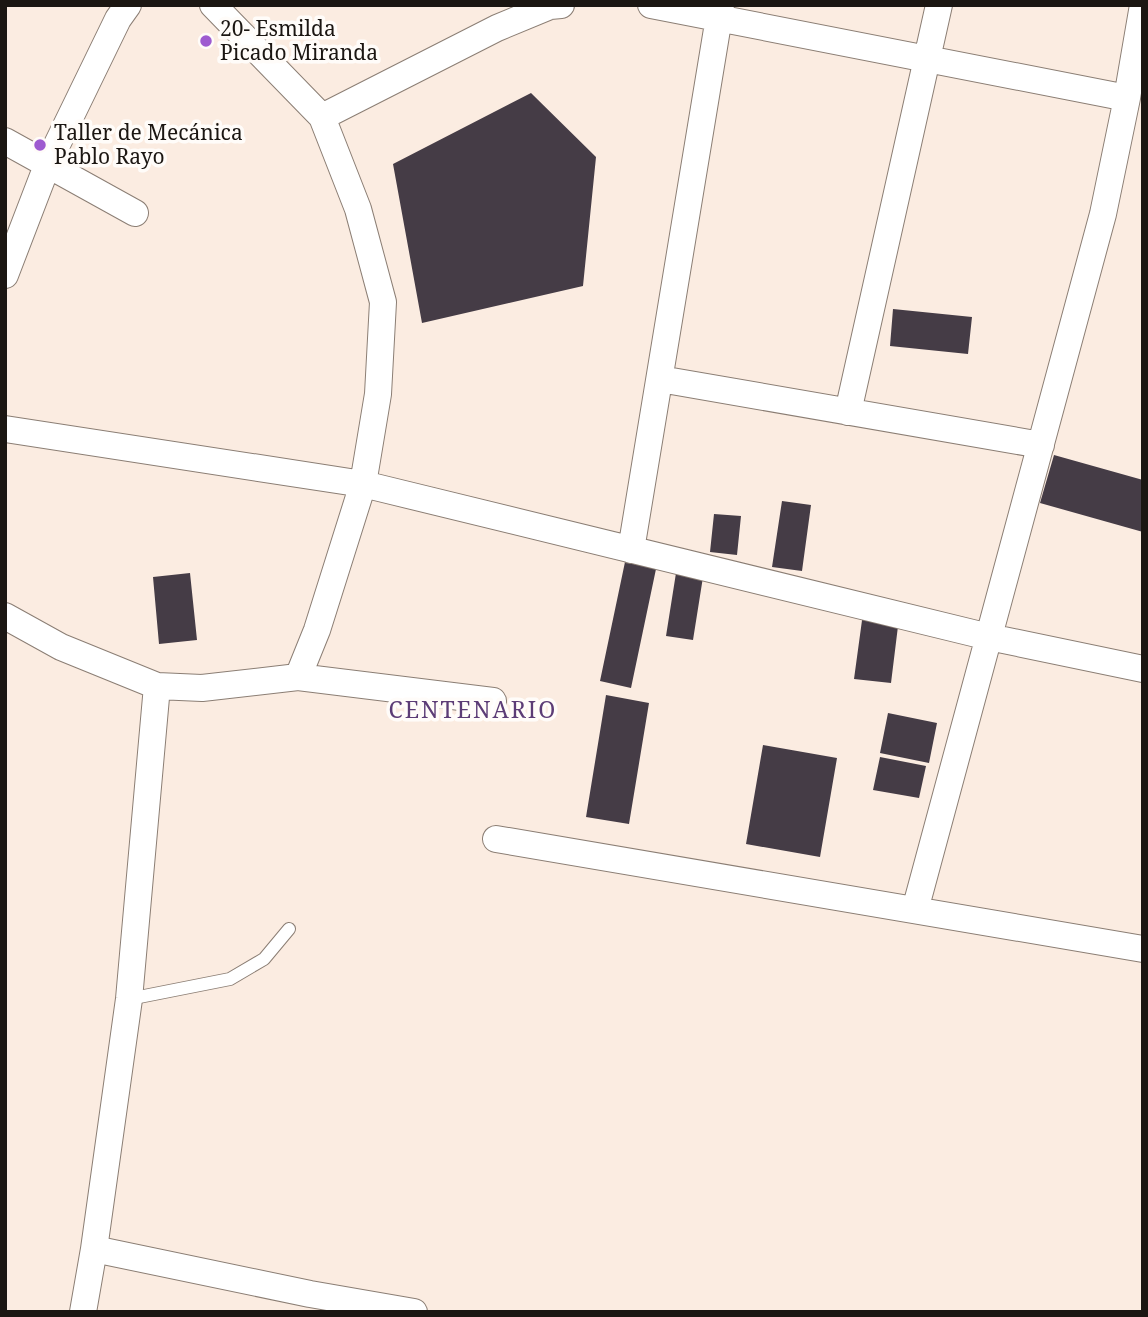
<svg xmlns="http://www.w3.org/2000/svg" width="1148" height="1317" font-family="'Noto Serif',serif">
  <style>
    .building { fill: #453c46 }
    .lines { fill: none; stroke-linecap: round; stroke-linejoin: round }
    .service-casing { stroke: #8b7e74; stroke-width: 14 }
    .minor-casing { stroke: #8b7e74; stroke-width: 28 }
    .service { stroke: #fff; stroke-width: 12 }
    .minor { stroke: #fff; stroke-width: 26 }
    .poi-dot { fill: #9e5bd0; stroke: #fffcf9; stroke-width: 2.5 }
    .labels { text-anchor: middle; stroke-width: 7; stroke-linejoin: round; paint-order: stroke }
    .poi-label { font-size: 21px; fill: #1b1612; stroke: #fffcf9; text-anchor: start }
    .neighbourhood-label { font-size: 23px; letter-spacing: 2px; fill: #5c3c76; stroke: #fffcf9 }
  </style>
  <rect width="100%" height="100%" fill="#fbece1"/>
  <!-- building -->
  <path class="building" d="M 531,93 L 596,157 L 583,286 L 422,323 L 393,164 Z
    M 893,309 L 972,317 L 968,354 L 890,346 Z
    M 1054,455 L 1143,480 L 1143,532 L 1040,503 Z
    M 782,501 L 811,505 L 802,571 L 772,567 Z
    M 714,514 L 741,516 L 737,555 L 710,552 Z
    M 625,562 L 656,569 L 631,688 L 600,681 Z
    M 190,573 L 197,640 L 159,644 L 153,577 Z
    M 676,573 L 703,577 L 693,640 L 666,636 Z
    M 863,613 L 899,618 L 891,683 L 854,679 Z
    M 606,695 L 649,703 L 629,824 L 586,817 Z
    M 888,713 L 937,723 L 929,763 L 880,753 Z
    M 763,745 L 837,758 L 820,857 L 746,844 Z
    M 880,757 L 926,766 L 919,798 L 873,790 Z"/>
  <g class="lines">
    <defs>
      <path id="service" d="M 129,999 L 230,979 L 264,959 L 289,929"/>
      <path id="minor" d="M 651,5 L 1127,98
        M 322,117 L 497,28 L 550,6 L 561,5
        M 5,141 L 135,213
        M 5,275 L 48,163 L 118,19 L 128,5
        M 660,379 L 1041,445
        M 848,412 L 939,5
        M 5,429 L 363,484 L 989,637 L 1143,669
        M 631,550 L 721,5
        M 5,616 L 61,647 L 157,686 L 202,688 L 298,677 L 317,630 L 363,484 L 378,394 L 383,302 L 358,209 L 322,117 L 213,5
        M 298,677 L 493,701
        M 496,839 L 1143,949
        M 915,910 L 1103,214 L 1127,98 L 1143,5
        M 94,1249 L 310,1294 L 414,1312
        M 83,1312 L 94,1249 L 129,999 L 157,686"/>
    </defs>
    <!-- service casing -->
    <use href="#service" class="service-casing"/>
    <!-- minor casing -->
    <use href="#minor" class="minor-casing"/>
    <!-- service -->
    <use href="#service" class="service"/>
    <!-- minor -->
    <use href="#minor" class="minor"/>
  </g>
  <!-- markers -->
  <g class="poi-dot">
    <circle cx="206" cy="41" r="7"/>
    <circle cx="40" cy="145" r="7"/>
  </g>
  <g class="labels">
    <!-- poi labels -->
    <g class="poi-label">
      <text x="220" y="36">20- Esmilda<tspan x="220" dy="24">Picado Miranda</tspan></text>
      <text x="54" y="140">Taller de Mecánica<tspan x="54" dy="24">Pablo Rayo</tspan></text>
    </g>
    <!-- neighbourhood labels -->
    <g class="neighbourhood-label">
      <text x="473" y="718">CENTENARIO</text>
    </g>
  </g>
  <!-- border -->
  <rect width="1148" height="1317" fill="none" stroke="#1b1612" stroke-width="14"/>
</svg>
